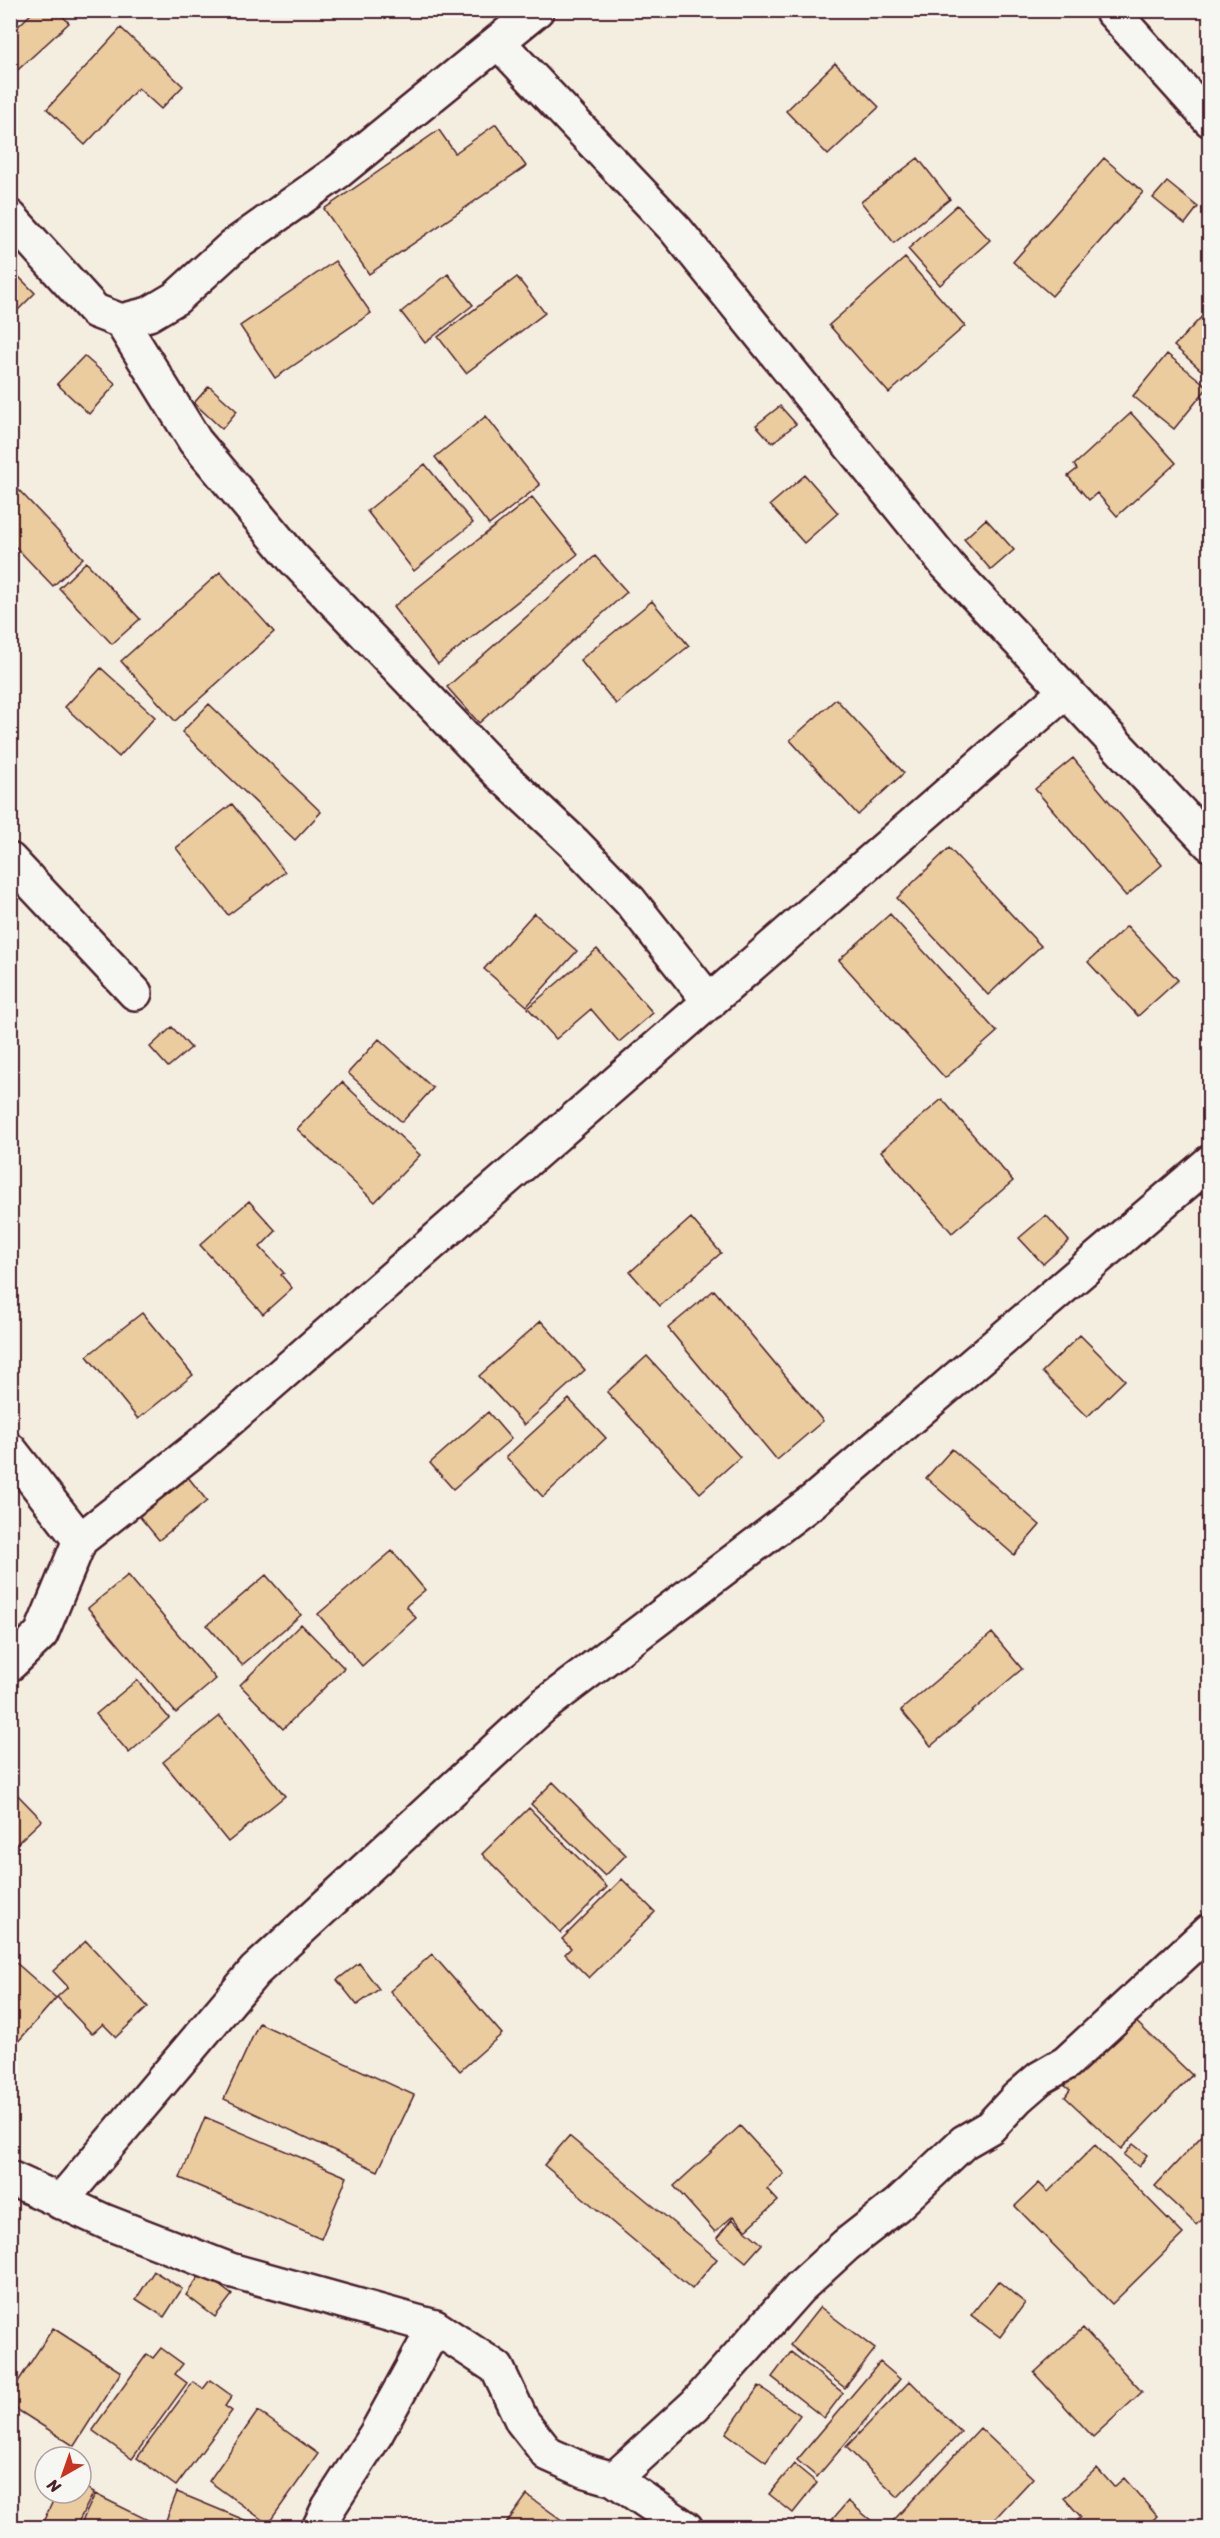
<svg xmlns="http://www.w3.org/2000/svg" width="1220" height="2538" font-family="Sriracha,sans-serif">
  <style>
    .building { fill: #ebcc9e; stroke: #4a1f2b; stroke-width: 1.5 }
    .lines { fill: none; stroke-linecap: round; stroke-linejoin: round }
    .minor-casing { stroke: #4a1f2b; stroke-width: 38 }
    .minor { stroke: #f6f6f2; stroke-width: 33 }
  </style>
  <rect width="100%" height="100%" fill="#f4eee1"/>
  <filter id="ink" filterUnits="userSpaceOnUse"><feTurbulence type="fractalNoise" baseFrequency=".0167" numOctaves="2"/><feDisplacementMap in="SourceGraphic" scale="12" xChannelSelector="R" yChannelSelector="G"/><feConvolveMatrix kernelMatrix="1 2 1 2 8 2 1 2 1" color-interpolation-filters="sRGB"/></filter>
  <g filter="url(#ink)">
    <!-- building -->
    <path class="building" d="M 35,10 L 57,10 L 69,23 L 10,77 L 10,34 Z
      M 121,28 L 183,86 L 161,109 L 138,88 L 85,145 L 47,109 Z
      M 835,63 L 879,107 L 828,155 L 786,111 Z
      M 496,124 L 526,166 L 369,274 L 324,209 L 439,130 L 455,153 Z
      M 918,158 L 950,199 L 894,243 L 861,202 Z
      M 1104,158 L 1143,192 L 1052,296 L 1013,262 Z
      M 1167,182 L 1198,207 L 1185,224 L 1153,198 Z
      M 957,205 L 990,240 L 940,285 L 908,249 Z
      M 905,258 L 965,326 L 889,393 L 829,325 Z
      M 335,261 L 371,313 L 275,378 L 240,326 Z
      M 10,268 L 35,293 L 10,318 Z
      M 448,274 L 473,305 L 425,343 L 401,312 Z
      M 517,277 L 545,313 L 466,373 L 438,337 Z
      M 1210,308 L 1210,378 L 1174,346 Z
      M 1167,354 L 1208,387 L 1174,429 L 1133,396 Z
      M 84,356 L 116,384 L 89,414 L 57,384 Z
      M 209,386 L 237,411 L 222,429 L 194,403 Z
      M 780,406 L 796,424 L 772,443 L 756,425 Z
      M 1131,413 L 1176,463 L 1117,516 L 1097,493 L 1089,500 L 1068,476 L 1077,469 L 1074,465 Z
      M 486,416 L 540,485 L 489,525 L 435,457 Z
      M 425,464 L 473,523 L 414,571 L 367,511 Z
      M 805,475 L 838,513 L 804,543 L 770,505 Z
      M 15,486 L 83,558 L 53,586 L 10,541 L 10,491 Z
      M 532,497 L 578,554 L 438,664 L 393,607 Z
      M 986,519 L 1014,550 L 991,570 L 964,539 Z
      M 595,556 L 627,592 L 479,723 L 447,687 Z
      M 86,562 L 140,619 L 112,644 L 59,588 Z
      M 220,572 L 274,632 L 175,721 L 121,661 Z
      M 652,601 L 689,646 L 616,704 L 580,660 Z
      M 101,668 L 155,717 L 119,757 L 65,707 Z
      M 836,699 L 904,773 L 858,815 L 790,740 Z
      M 209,704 L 321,812 L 295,840 L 182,732 Z
      M 1073,758 L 1162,865 L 1126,896 L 1035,789 Z
      M 232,804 L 285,872 L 228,915 L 176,848 Z
      M 949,848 L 1041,946 L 988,995 L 897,898 Z
      M 534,913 L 577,951 L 527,1006 L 484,969 Z
      M 890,914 L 997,1032 L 945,1078 L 839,960 Z
      M 1127,926 L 1178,980 L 1138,1016 L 1088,962 Z
      M 597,949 L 653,1013 L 619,1042 L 591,1009 L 556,1039 L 528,1008 Z
      M 172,1027 L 191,1048 L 168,1067 L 150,1047 Z
      M 379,1039 L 433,1088 L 402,1122 L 348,1073 Z
      M 342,1082 L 420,1155 L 375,1202 L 297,1129 Z
      M 942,1099 L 1013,1181 L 952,1233 L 881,1151 Z
      M 249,1201 L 276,1231 L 260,1247 L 284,1273 L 281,1275 L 292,1288 L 263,1314 L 200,1245 Z
      M 1046,1215 L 1069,1241 L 1043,1264 L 1019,1238 Z
      M 691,1218 L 721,1253 L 660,1306 L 630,1272 Z
      M 714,1290 L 823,1421 L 777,1460 L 668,1328 Z
      M 142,1313 L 193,1375 L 138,1419 L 87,1356 Z
      M 541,1321 L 585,1370 L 524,1425 L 479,1376 Z
      M 1080,1335 L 1125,1380 L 1087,1417 L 1042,1372 Z
      M 647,1356 L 740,1457 L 700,1493 L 607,1392 Z
      M 569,1399 L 606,1438 L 543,1497 L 506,1457 Z
      M 488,1412 L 511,1439 L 453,1489 L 430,1463 Z
      M 952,1449 L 1040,1525 L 1014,1555 L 926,1478 Z
      M 184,1472 L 207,1501 L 159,1540 L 135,1511 Z
      M 392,1551 L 425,1590 L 406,1606 L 416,1618 L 362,1666 L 318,1614 Z
      M 128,1575 L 216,1679 L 176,1713 L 88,1608 Z
      M 266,1575 L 301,1615 L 242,1665 L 207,1625 Z
      M 301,1624 L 344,1668 L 283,1729 L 240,1685 Z
      M 992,1633 L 1022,1669 L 931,1746 L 901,1710 Z
      M 137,1680 L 169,1718 L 129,1753 L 96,1714 Z
      M 220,1716 L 285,1796 L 228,1842 L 163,1762 Z
      M 553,1782 L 626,1855 L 605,1876 L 531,1804 Z
      M 10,1787 L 42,1820 L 10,1850 Z
      M 529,1808 L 607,1887 L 561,1933 L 482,1854 Z
      M 622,1879 L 655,1912 L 589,1978 L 565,1954 L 571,1948 L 562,1939 Z
      M 86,1941 L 148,2007 L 116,2037 L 103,2024 L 92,2034 L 57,1997 L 68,1987 L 53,1971 Z
      M 432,1954 L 502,2034 L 460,2071 L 390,1991 Z
      M 14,1961 L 56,1998 L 10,2051 L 10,1965 Z
      M 359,1963 L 379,1989 L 357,2005 L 337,1980 Z
      M 1126,2012 L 1192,2075 L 1121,2149 L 1065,2097 L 1070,2090 L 1065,2086 Z
      M 259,2023 L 414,2095 L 378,2171 L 224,2099 Z
      M 205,2117 L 347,2177 L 321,2239 L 180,2178 Z
      M 740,2126 L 784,2174 L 767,2189 L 778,2201 L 746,2230 L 733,2216 L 715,2232 L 674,2186 Z
      M 1210,2127 L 1210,2211 L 1197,2225 L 1155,2186 Z
      M 569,2136 L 717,2259 L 692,2289 L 544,2165 Z
      M 1133,2144 L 1147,2155 L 1139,2167 L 1124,2155 Z
      M 1095,2145 L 1183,2234 L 1112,2304 L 1015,2206 L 1039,2183 L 1048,2192 Z
      M 732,2219 L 762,2244 L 746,2262 L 717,2238 Z
      M 154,2271 L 182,2289 L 164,2317 L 136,2299 Z
      M 202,2272 L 232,2295 L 215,2317 L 186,2295 Z
      M 998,2281 L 1025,2303 L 1000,2337 L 971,2315 Z
      M 820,2307 L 875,2349 L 845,2388 L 790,2345 Z
      M 53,2328 L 121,2372 L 74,2446 L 10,2405 L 10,2394 Z
      M 1083,2328 L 1142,2392 L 1093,2437 L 1034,2373 Z
      M 161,2348 L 183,2364 L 175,2374 L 187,2383 L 132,2459 L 92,2430 L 147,2354 L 153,2358 Z
      M 791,2352 L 843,2393 L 824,2418 L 772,2377 Z
      M 880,2362 L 900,2379 L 817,2477 L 797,2460 Z
      M 210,2380 L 232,2396 L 225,2406 L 232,2411 L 176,2486 L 137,2458 L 193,2382 L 203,2389 Z
      M 910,2381 L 961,2432 L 898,2497 L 846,2447 Z
      M 759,2386 L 800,2415 L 766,2462 L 726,2433 Z
      M 258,2411 L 318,2454 L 268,2524 L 209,2481 Z
      M 980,2428 L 1033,2478 L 986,2528 L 900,2528 L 893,2521 Z
      M 794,2464 L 817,2483 L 793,2513 L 769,2494 Z
      M 1097,2468 L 1114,2487 L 1124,2478 L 1157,2516 L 1148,2525 L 1150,2528 L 1081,2528 L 1076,2522 L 1081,2517 L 1064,2498 Z
      M 81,2485 L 94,2492 L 75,2528 L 40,2528 L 57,2493 L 81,2493 Z
      M 177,2492 L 264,2528 L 163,2528 Z
      M 95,2494 L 148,2520 L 144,2528 L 79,2528 Z
      M 527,2495 L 563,2521 L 559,2528 L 503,2528 Z
      M 848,2501 L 874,2523 L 871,2528 L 826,2527 Z"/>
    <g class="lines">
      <defs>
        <path id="minor" d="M 1111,10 L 1210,120
          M 498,42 L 676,230 L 947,565 L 1210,844
          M 10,217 L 95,311 L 121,321 L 149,314 L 176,298 L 232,247 L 339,171 L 537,10
          M 121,321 L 195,441 L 292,557 L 500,774 L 574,843 L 630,901 L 710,1002
          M 10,860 L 135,993
          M 10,1450 L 80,1540
          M 10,1664 L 41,1634 L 80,1540 L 198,1447 L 1066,691
          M 10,2178 L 106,2222 L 230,2270 L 435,2327 L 497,2368 L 522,2421 L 548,2454 L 586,2471 L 614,2479 L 686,2528
          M 60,2202 L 255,1971 L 543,1706 L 813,1501 L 1210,1162
          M 614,2479 L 695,2405 L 799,2288 L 846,2245 L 897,2205 L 964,2142 L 990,2127 L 1017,2098 L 1040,2078 L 1066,2063 L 1210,1930
          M 319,2528 L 329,2507 L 376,2434 L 435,2327"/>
      </defs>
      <!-- minor casing -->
      <use href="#minor" class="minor-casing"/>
      <!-- minor -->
      <use href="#minor" class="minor"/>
    </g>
  </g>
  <!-- margin -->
  <rect width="1220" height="2538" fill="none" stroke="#f6f6f2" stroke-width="36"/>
  <rect x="18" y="18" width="1184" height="2502" fill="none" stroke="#4a1f2b" stroke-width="2" filter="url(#ink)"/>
  <!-- north arrow -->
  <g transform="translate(63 2475) rotate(220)"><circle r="28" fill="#f6f6f2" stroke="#b1a0a2" stroke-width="1.5"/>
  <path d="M0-4.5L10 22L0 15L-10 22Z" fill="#c8321e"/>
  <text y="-9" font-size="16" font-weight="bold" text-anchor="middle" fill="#4a1f2b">N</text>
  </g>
</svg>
